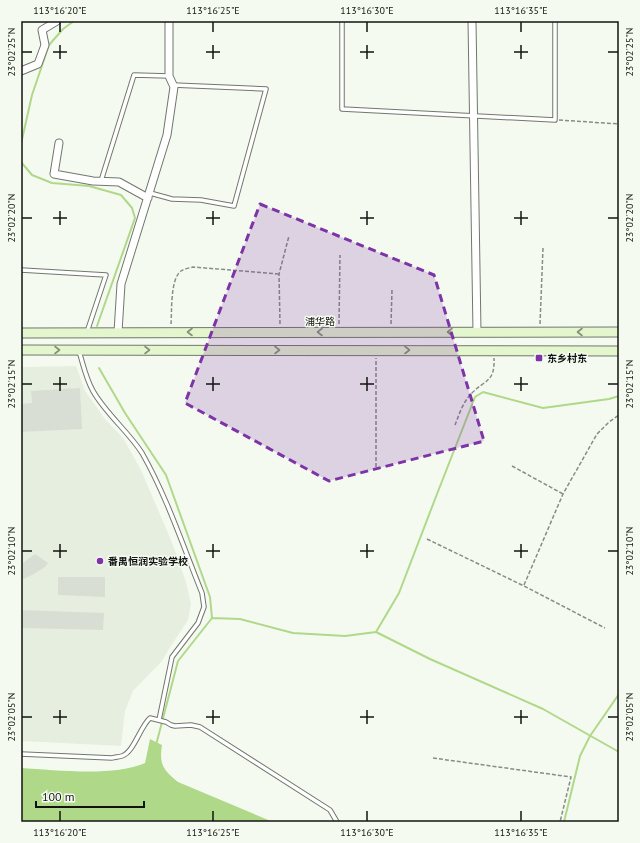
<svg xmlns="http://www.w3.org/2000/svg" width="640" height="843" font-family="'PT Sans','Noto Sans SC',sans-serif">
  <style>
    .built { fill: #e6efdf }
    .water { fill: #b0d889 }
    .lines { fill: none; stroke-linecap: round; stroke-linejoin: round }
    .stream { stroke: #b0d889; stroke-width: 2 }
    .building { fill: #d9ded4 }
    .lane-casing { stroke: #72776e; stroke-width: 5.5 }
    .street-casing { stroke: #72776e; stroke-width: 9 }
    .secondary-casing { stroke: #72776e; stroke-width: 11 }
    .path { stroke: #888c86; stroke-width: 1.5; stroke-dasharray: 4 2; stroke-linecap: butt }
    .lane { stroke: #fff; stroke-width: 3.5 }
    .street { stroke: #fff; stroke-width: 7 }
    .secondary { stroke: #e4f6ce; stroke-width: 9 }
    .oneway { stroke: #869079 }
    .marked { fill: #7c34a7; fill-opacity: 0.2; stroke: #7c34a7; stroke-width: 3; stroke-dasharray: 8 5; stroke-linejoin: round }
    .ticks { fill: none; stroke: #121411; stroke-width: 1.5 }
    .poi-dot { fill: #7c34a7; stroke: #f5faf1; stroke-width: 1.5 }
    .labels { text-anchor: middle; stroke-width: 3; stroke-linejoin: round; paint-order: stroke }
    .street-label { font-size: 10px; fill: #121411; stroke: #f5faf1 }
    .poi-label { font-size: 10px; font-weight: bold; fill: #121411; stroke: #f5faf1; text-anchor: start }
    .neatline { fill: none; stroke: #121411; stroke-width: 1.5 }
    .ticks-label { font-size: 10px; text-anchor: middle; fill: #121411 }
  </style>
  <rect width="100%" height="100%" fill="#f5faf1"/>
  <!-- built -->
  <path class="built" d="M 76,366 L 85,391 L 105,419 L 123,438 L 141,470 L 171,540 L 186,582 L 191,604 L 188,620 L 169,649 L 162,661 L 133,691 L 125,711 L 121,746 L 21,741 L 21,367 Z"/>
  <!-- water -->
  <path class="water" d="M 150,739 L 162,745 C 159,764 163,770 178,782 L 273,822 L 21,822 L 21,768 C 56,770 114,777 145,763 Z"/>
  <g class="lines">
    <!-- stream -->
    <path class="stream" d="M 21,144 L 32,95 L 49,45 L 63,29 L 74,21
      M 21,154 L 21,162 L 32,175 L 52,183 L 89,186 L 121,195 L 132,208 L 135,218 L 97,326
      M 99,368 L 125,413 L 166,475 L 210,597 L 212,618 L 178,661 L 156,745
      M 212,618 L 240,619 L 293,633 L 345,636 L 376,632 L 399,593 L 437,494 L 475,397 L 483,392 L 543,408 L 609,399 L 619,396
      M 376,632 L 430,659 L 543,709 L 619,752
      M 564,822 L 580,756 L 590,736 L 619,694"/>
  </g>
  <!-- building -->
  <path class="building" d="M 80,388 L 82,429 L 21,432 L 21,404 L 32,403 L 31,391 Z
    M 35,554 L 48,563 L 45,567 L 32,575 L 21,580 L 21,564 Z
    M 58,577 L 105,577 L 105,597 L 58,595 Z
    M 21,610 L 104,613 L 103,630 L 21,628 Z"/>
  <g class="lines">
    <defs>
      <path id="lane" d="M 342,21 L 342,109 L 555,120 L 555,21
        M 101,181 L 134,75 L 169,76
        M 150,193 L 172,199 L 201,200 L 234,206 L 266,89 L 173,85
        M 21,270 L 106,275 L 87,332
        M 79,351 C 83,364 86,379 93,391 C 106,414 128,431 142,453 C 167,497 183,546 202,593 L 204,607 L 198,623 L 172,657 L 159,720
        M 21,754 L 112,758 C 115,757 119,757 122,756 C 134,752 140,727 150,718 L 166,722 L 171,725 L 175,726 L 191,725 L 200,727 L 330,810 L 337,822"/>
      <path id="street" d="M 472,21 L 477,332
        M 21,71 L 38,64 L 45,45 L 42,30 L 57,21
        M 59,143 L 54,174 L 93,181 L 119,182 L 148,198
        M 118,332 L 121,284 L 167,135 L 174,87 L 169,76 L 169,21"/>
      <path id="secondary" d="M 21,333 L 619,332
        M 21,350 L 619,351"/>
    </defs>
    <!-- lane casing -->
    <use href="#lane" class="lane-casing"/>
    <!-- street casing -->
    <use href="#street" class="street-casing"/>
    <!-- secondary casing -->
    <use href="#secondary" class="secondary-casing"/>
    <!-- path -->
    <path class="path" d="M 559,120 L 619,124
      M 171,324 C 172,312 170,279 181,271 C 184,269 189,268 193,267 L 279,274
      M 280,324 L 279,274 L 289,236
      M 339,324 L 340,255
      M 391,324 L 392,290
      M 540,324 L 543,248
      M 455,425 C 459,415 463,402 471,394 C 485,379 495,383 494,358
      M 512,466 L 563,494
      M 376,467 L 376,358
      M 427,539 L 524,586 L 605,628
      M 524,585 L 563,494 L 597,434 L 609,422 L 619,415
      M 433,758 L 571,777 L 560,822"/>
    <!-- lane -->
    <use href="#lane" class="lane"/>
    <!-- street -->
    <use href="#street" class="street"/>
    <!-- secondary -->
    <use href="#secondary" class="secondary"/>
  </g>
  <!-- one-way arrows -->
  <defs><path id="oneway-chevron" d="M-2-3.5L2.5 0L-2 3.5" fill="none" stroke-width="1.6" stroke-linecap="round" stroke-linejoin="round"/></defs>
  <g class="oneway">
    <use href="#oneway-chevron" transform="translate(190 332) rotate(180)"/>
    <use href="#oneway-chevron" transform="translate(320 332) rotate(180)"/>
    <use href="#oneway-chevron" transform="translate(450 332) rotate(180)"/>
    <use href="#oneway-chevron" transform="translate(580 332) rotate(180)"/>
    <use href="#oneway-chevron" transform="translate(57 350)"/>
    <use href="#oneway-chevron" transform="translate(147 350)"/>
    <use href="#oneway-chevron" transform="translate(277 350)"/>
    <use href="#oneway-chevron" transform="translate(407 350)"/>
  </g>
  <!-- marked area -->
  <path class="marked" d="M 260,204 L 434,275 L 484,441 L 329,481 L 185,403 Z"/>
  <!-- ticks -->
  <path class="ticks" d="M 60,22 L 60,32M 213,22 L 213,32M 367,22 L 367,32M 521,22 L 521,32M 60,45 L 60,59M 213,45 L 213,59M 367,45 L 367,59M 521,45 L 521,59M 22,52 L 32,52M 53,52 L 67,52M 206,52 L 220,52M 360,52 L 374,52M 514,52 L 528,52M 608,52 L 618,52M 60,211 L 60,225M 213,211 L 213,225M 367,211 L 367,225M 521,211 L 521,225M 22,218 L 32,218M 53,218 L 67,218M 206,218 L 220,218M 360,218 L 374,218M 514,218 L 528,218M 608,218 L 618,218M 60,377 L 60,391M 213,377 L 213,391M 367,377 L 367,391M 521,377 L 521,391M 22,384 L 32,384M 53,384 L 67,384M 206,384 L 220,384M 360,384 L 374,384M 514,384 L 528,384M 608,384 L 618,384M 60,544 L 60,558M 213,544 L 213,558M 367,544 L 367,558M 521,544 L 521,558M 22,551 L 32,551M 53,551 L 67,551M 206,551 L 220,551M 360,551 L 374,551M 514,551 L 528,551M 608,551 L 618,551M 60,710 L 60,724M 213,710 L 213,724M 367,710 L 367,724M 521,710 L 521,724M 22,717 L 32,717M 53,717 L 67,717M 206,717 L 220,717M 360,717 L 374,717M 514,717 L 528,717M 608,717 L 618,717M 60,811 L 60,821M 213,811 L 213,821M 367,811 L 367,821M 521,811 L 521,821"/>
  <!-- markers -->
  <g class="poi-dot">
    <rect x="535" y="354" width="8" height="8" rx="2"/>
    <circle cx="100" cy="561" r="4"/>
  </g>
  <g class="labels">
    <!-- street labels -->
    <g class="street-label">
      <text x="320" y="325">浦华路</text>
    </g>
    <!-- poi labels -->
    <g class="poi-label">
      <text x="547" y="362">东乡村东</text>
      <text x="108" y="565">番禺恒润实验学校</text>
    </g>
  </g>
  <!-- border -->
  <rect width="640" height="843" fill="none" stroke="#f5faf1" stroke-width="44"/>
  <!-- scale -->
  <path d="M36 801v6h108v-6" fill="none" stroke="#121411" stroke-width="2"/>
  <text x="42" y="801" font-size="12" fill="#121411" stroke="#f5faf1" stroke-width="3" paint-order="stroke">100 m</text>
  <rect x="22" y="22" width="596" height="799" class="neatline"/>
  <g class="ticks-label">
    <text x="60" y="14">113°16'20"E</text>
    <text x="213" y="14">113°16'25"E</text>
    <text x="367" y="14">113°16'30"E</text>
    <text x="521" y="14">113°16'35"E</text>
    <text transform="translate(11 52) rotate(-90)" y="4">23°02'25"N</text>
    <text transform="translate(629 52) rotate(-90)" y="4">23°02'25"N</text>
    <text transform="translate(11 218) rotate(-90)" y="4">23°02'20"N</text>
    <text transform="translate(629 218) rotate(-90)" y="4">23°02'20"N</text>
    <text transform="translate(11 384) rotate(-90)" y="4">23°02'15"N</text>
    <text transform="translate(629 384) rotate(-90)" y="4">23°02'15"N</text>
    <text transform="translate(11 551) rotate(-90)" y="4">23°02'10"N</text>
    <text transform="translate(629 551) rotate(-90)" y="4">23°02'10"N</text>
    <text transform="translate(11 717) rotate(-90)" y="4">23°02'05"N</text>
    <text transform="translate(629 717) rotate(-90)" y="4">23°02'05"N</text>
    <text x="60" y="836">113°16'20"E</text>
    <text x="213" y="836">113°16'25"E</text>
    <text x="367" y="836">113°16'30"E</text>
    <text x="521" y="836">113°16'35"E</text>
  </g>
</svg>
